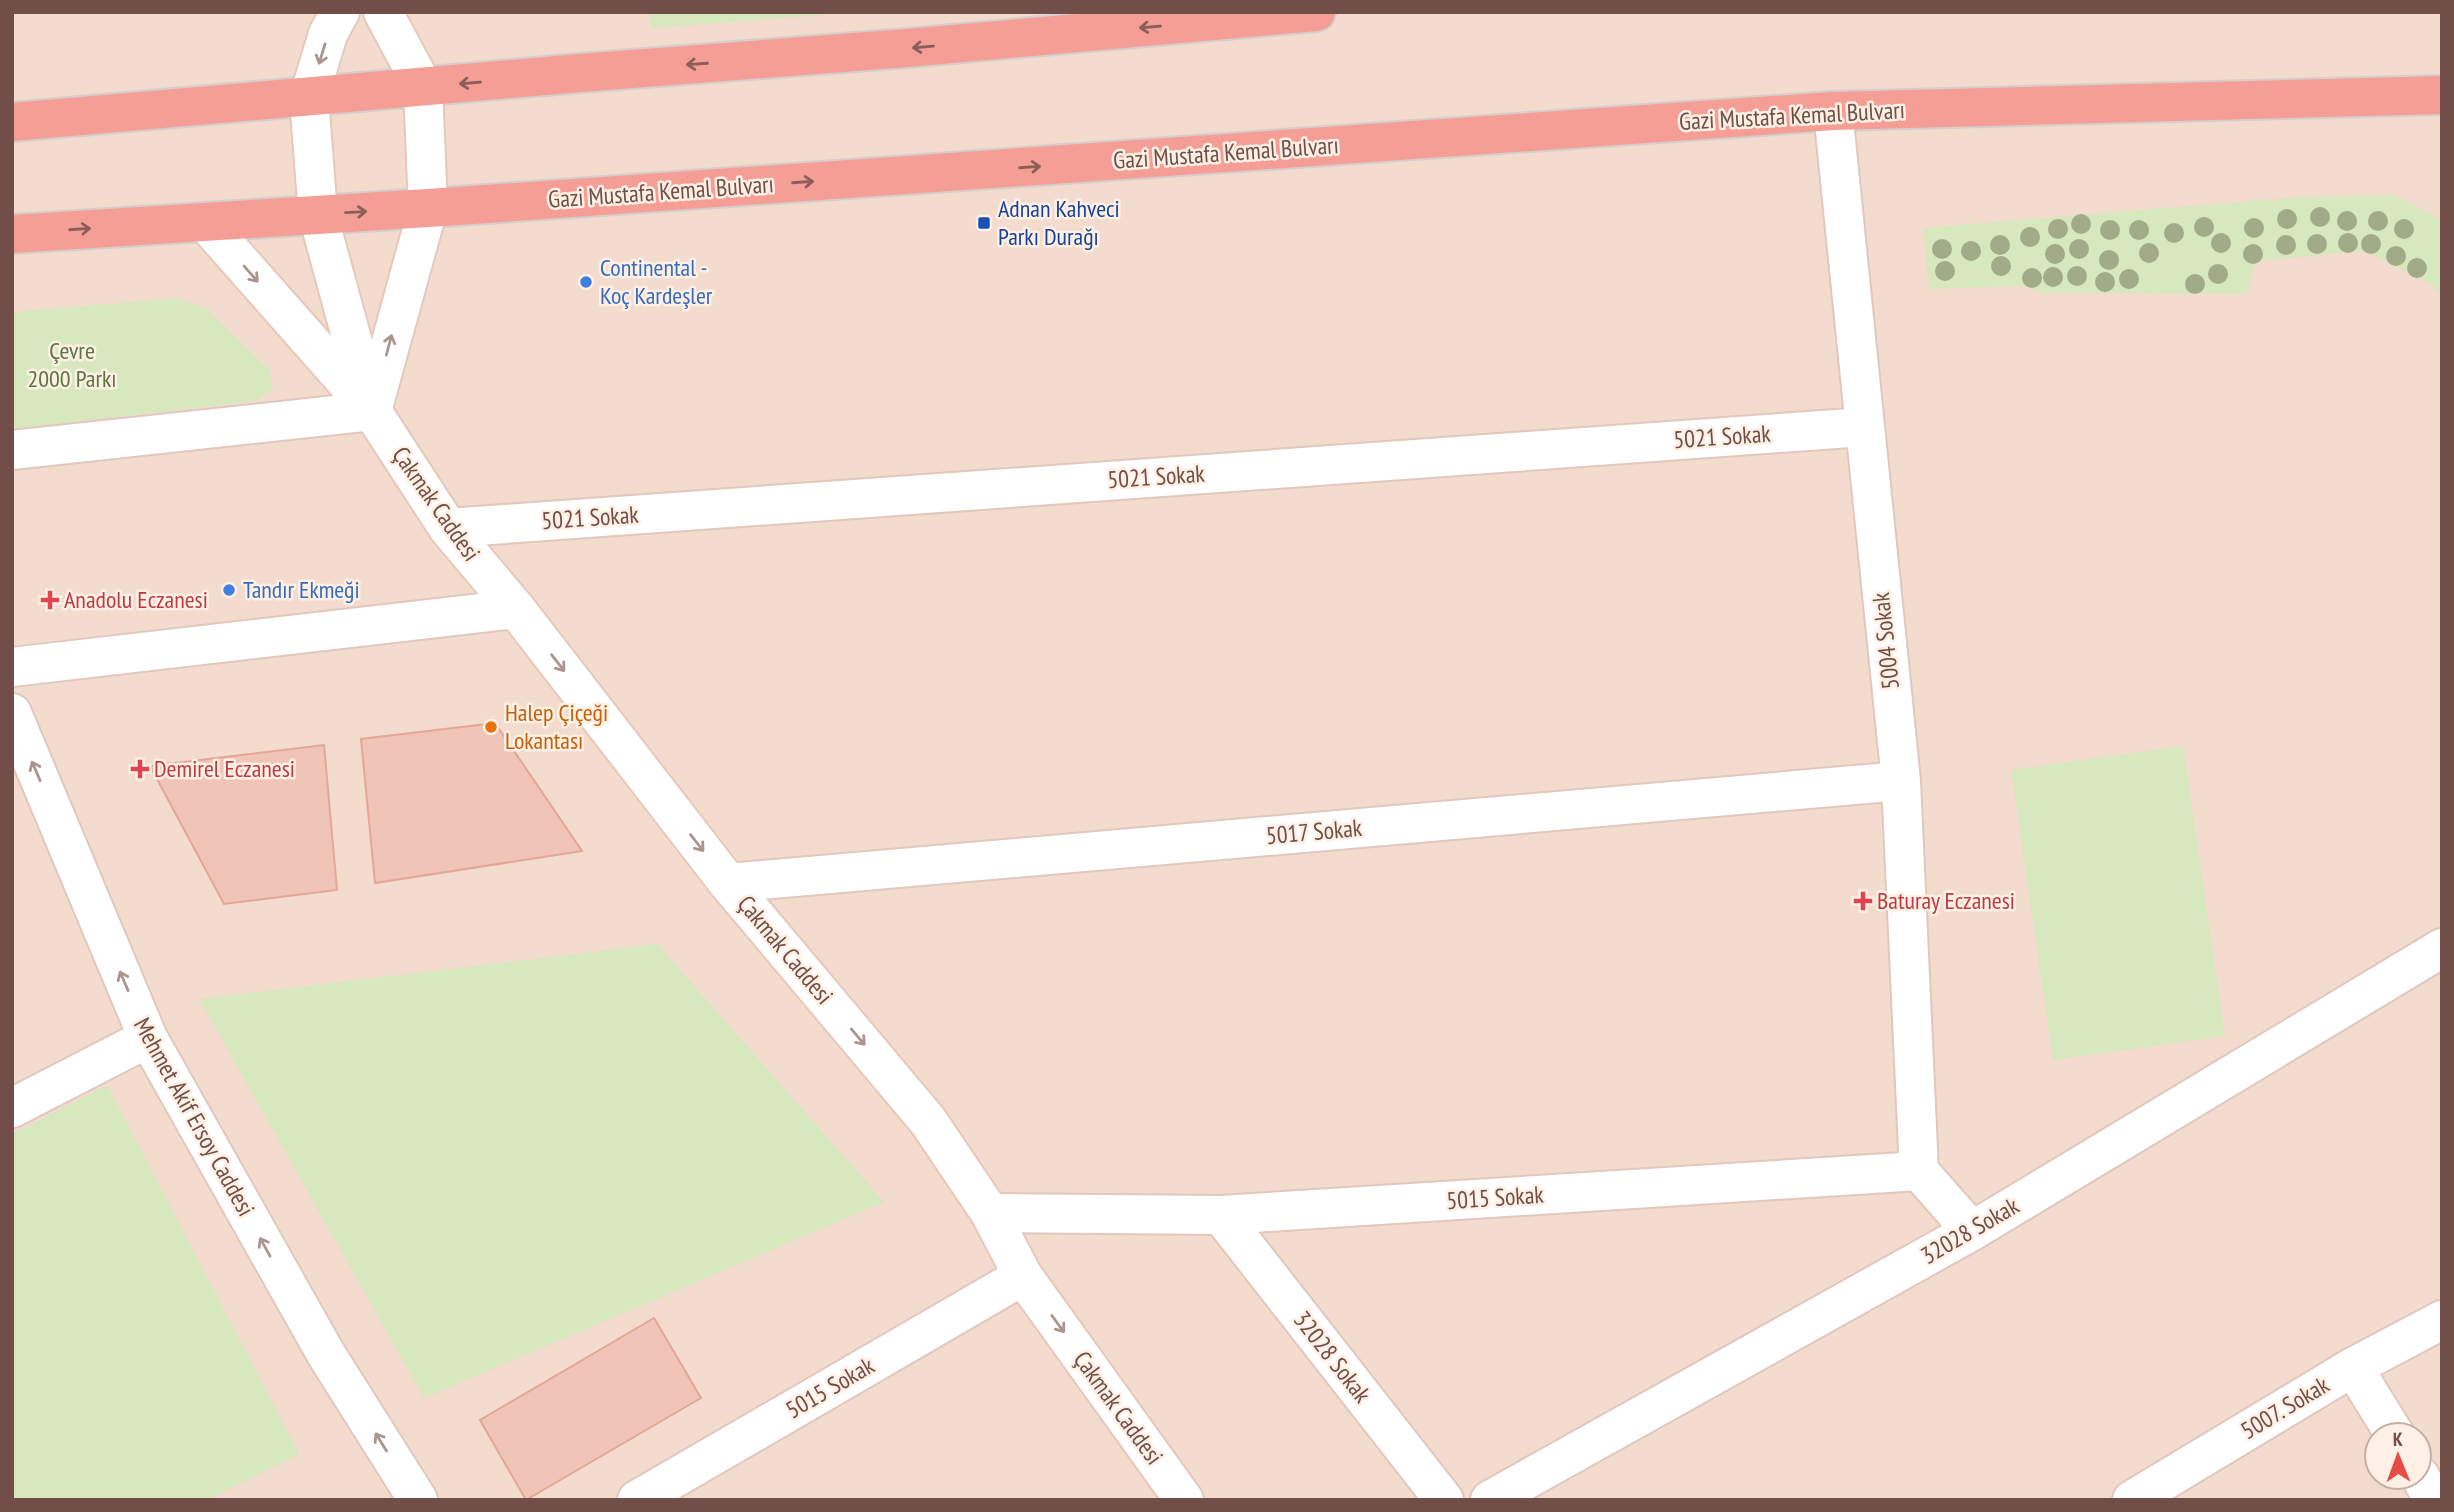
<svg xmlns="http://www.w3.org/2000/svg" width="2454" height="1512" font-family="'PT Sans Narrow',sans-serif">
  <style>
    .residential { fill: #f3dbce; fill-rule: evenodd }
    .green { fill: #d7e8bf }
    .building { fill: #f0c4b7; stroke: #e2a798; stroke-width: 2 }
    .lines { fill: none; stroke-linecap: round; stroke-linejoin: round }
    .street-casing { stroke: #e1c8bf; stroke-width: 42 }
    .secondary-casing { stroke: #e6c8bc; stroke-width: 42 }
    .highway-casing { stroke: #d7cecc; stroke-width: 42 }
    .street { stroke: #fff; stroke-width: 38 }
    .secondary { stroke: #fff; stroke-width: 38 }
    .highway { stroke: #f59e96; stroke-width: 38 }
    .tree { fill: #a2ab88 }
    .oneway { stroke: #8b5f58 }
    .oneway2 { stroke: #aa9591 }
    .transit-dot { fill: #1a4fb4; stroke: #fff0e5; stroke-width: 2.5 }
    .shop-dot { fill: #3f7fe0; stroke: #fff0e5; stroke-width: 2.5 }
    .health-dot { fill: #e0444e; stroke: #fff0e5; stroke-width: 2.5 }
    .food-dot { fill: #e8710a; stroke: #fff0e5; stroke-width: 2.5 }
    .labels { text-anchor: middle; stroke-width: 5; stroke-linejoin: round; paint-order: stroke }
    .street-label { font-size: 24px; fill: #714f48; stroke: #fff0e5 }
    .transit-label { font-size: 24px; fill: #164399; stroke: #fff0e5; text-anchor: start }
    .shop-label { font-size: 24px; fill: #366cbe; stroke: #fff0e5; text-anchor: start }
    .park-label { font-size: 24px; fill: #5a7740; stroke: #fff0e5 }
    .health-label { font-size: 24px; fill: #be3a42; stroke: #fff0e5; text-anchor: start }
    .food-label { font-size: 24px; fill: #c56008; stroke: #fff0e5; text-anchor: start }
  </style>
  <rect width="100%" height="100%" fill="#fbebdf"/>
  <!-- residential -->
  <path class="residential" d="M 12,12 L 2442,12 L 2442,1500 L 12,1500 ZM 2377,1435 L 2419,1435 L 2419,1477 L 2377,1477 Z"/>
  <!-- green -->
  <path class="green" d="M 650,12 L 861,12 L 652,28 Z
    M 2394,195 L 2442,220 L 2442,297 L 2431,284 L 2365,251 L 2256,261 L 2246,294 L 2041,293 L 2025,286 L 1929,289 L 1923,228 L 2300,197 Z
    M 177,298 L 207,309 L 269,370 L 273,388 L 257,401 L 12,429 L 12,312 Z
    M 2183,746 L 2225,1036 L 2053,1060 L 2011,770 Z
    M 657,944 L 884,1202 L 424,1398 L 199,999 Z
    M 107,1085 L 299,1454 L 207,1500 L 12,1500 L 12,1134 Z"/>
  <!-- building -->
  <path class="building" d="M 495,723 L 582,851 L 375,883 L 361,739 Z
    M 324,745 L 337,890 L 224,904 L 150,766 Z
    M 654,1318 L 701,1398 L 526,1500 L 480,1420 Z"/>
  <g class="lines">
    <defs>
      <path id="street" d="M 1833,111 L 1901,781 L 1919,1171
        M 12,450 L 372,411
        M 448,528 L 1864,427
        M 12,667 L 516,609
        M 12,713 L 148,1038 L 326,1354 L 418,1500
        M 728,883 L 1901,781
        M 12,1108 L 148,1038
        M 990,1213 L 1221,1215 L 1919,1171 L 1972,1231
        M 1221,1215 L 1444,1500
        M 2353,1367 L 2395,1435
        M 2419,1475 L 2434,1500
        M 637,1500 L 1023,1276
        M 1490,1500 L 1972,1231 L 2442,948
        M 2132,1500 L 2353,1367 L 2442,1320"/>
      <path id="secondary" d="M 340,12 L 328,34 L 309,97 L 318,215 L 369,402
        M 206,223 L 372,411 L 448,528 L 516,609 L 728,883 L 928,1121 L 990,1213 L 1023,1276 L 1184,1500
        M 372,411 L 428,208 L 423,87 L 383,12"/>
      <path id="highway" d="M 12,122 L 580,73 L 907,48 L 1316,12
        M 12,234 L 428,208 L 1833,111 L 2442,95"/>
    </defs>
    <!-- street casing -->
    <use href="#street" class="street-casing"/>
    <!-- secondary casing -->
    <use href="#secondary" class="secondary-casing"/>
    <!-- highway casing -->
    <use href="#highway" class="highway-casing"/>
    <!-- street -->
    <use href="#street" class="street"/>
    <!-- secondary -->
    <use href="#secondary" class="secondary"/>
    <!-- highway -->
    <use href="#highway" class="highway"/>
  </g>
  <!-- trees -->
  <g class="tree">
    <circle cx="2320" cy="217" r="10"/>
    <circle cx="2287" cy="219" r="10"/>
    <circle cx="2347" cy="221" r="10"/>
    <circle cx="2378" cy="221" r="10"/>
    <circle cx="2081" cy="224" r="10"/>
    <circle cx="2204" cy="227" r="10"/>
    <circle cx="2254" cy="228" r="10"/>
    <circle cx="2058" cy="229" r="10"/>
    <circle cx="2404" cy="229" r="10"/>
    <circle cx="2110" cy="230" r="10"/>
    <circle cx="2139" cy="230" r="10"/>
    <circle cx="2174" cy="233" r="10"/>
    <circle cx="2030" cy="237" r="10"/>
    <circle cx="2221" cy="243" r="10"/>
    <circle cx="2348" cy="243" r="10"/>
    <circle cx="2317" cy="244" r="10"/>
    <circle cx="2371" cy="244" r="10"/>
    <circle cx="2000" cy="245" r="10"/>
    <circle cx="2286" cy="245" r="10"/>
    <circle cx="1942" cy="249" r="10"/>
    <circle cx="2079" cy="249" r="10"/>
    <circle cx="1971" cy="251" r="10"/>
    <circle cx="2149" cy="253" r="10"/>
    <circle cx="2055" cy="254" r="10"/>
    <circle cx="2253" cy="254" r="10"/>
    <circle cx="2396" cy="256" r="10"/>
    <circle cx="2109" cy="260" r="10"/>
    <circle cx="2001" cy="266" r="10"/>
    <circle cx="2417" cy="268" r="10"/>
    <circle cx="1945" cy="271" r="10"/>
    <circle cx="2218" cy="274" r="10"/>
    <circle cx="2077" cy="276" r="10"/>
    <circle cx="2053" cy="277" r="10"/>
    <circle cx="2032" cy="278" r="10"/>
    <circle cx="2129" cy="279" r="10"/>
    <circle cx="2105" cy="282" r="10"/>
    <circle cx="2195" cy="284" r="10"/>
  </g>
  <!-- one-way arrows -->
  <defs><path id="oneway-shaft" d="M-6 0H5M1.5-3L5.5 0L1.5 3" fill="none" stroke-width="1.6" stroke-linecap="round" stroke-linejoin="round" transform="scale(1.75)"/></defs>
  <g class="oneway">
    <use href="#oneway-shaft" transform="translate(1150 27) rotate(175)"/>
    <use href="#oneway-shaft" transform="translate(923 47) rotate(175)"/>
    <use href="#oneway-shaft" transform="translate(697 64) rotate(176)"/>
    <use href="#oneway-shaft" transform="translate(470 83) rotate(175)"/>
    <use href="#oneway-shaft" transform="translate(1030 167) rotate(-4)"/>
    <use href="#oneway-shaft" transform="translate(803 182) rotate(-4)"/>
    <use href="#oneway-shaft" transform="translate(356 212) rotate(-3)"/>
    <use href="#oneway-shaft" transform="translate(80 229) rotate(-4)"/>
  </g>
  <g class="oneway2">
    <use href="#oneway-shaft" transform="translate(322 54) rotate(107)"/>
    <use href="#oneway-shaft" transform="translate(251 274) rotate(49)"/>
    <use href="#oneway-shaft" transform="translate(389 345) rotate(-75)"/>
    <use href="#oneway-shaft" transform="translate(558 663) rotate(52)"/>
    <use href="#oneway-shaft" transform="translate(36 771) rotate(-113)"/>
    <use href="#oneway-shaft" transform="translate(697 843) rotate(52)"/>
    <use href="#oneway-shaft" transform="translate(124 981) rotate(-113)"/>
    <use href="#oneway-shaft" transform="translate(858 1037) rotate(50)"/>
    <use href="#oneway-shaft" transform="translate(265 1247) rotate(-119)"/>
    <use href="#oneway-shaft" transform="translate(1058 1324) rotate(54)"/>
    <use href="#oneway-shaft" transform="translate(381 1442) rotate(-122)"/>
  </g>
  <!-- markers -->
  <rect class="transit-dot" x="977" y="216" width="14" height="14" rx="3.5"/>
  <g class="shop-dot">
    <circle cx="586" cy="282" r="7"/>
    <circle cx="229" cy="590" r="7"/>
  </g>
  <g class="health-dot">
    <path d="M46.5 589.5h7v7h7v7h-7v7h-7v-7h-7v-7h7z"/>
    <path d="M136.5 758.5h7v7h7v7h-7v7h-7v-7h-7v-7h7z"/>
    <path d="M1859.5 890.5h7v7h7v7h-7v7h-7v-7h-7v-7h7z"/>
  </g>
  <circle class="food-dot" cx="491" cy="727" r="7"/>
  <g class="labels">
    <!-- street labels -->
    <g class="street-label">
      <text transform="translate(1792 116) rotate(-3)" y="8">Gazi Mustafa Kemal Bulvarı</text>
      <text transform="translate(1226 153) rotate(-4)" y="8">Gazi Mustafa Kemal Bulvarı</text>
      <text transform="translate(661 192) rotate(-4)" y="8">Gazi Mustafa Kemal Bulvarı</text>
      <text transform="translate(1722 437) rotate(-4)" y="8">5021 Sokak</text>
      <text transform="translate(1156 477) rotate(-4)" y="8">5021 Sokak</text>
      <text transform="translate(436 504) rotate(55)" y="8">Çakmak Caddesi</text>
      <text transform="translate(590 518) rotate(-4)" y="8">5021 Sokak</text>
      <text transform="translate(1886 641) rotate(-96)" y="8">5004 Sokak</text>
      <text transform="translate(1314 832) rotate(-5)" y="8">5017 Sokak</text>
      <text transform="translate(785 950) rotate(50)" y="8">Çakmak Caddesi</text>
      <text transform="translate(194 1117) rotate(61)" y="8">Mehmet Akif Ersoy Caddesi</text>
      <text transform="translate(1495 1198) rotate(-4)" y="8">5015 Sokak</text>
      <text transform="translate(1970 1231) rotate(-30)" y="8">32028 Sokak</text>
      <text transform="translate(1332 1357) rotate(52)" y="8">32028 Sokak</text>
      <text transform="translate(830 1388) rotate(-30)" y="8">5015 Sokak</text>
      <text transform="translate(1118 1408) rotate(54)" y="8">Çakmak Caddesi</text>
      <text transform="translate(2285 1408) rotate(-31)" y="8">5007. Sokak</text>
    </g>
    <!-- transit labels -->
    <g class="transit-label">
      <text x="998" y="217">Adnan Kahveci<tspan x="998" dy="28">Parkı Durağı</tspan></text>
    </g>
    <!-- shop labels -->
    <g class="shop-label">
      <text x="600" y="276">Continental -<tspan x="600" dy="28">Koç Kardeşler</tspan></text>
      <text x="243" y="598">Tandır Ekmeği</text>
    </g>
    <!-- park labels -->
    <g class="park-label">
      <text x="72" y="359">Çevre<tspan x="72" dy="28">2000 Parkı</tspan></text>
    </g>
    <!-- health labels -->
    <g class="health-label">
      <text x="64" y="608">Anadolu Eczanesi</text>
      <text x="154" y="777">Demirel Eczanesi</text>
      <text x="1877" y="909">Baturay Eczanesi</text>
    </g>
    <!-- food labels -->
    <g class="food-label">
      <text x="505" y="721">Halep Çiçeği<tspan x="505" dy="28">Lokantası</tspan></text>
    </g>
  </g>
  <!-- border -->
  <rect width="2454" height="1512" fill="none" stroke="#714f48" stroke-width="28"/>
  <!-- north arrow -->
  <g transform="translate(2398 1456) rotate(359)"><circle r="33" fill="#fff0e5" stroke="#c6b0a6" stroke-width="2"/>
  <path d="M0-5L12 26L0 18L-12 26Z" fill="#e44c45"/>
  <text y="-10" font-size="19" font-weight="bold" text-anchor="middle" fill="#714f48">K</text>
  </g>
</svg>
